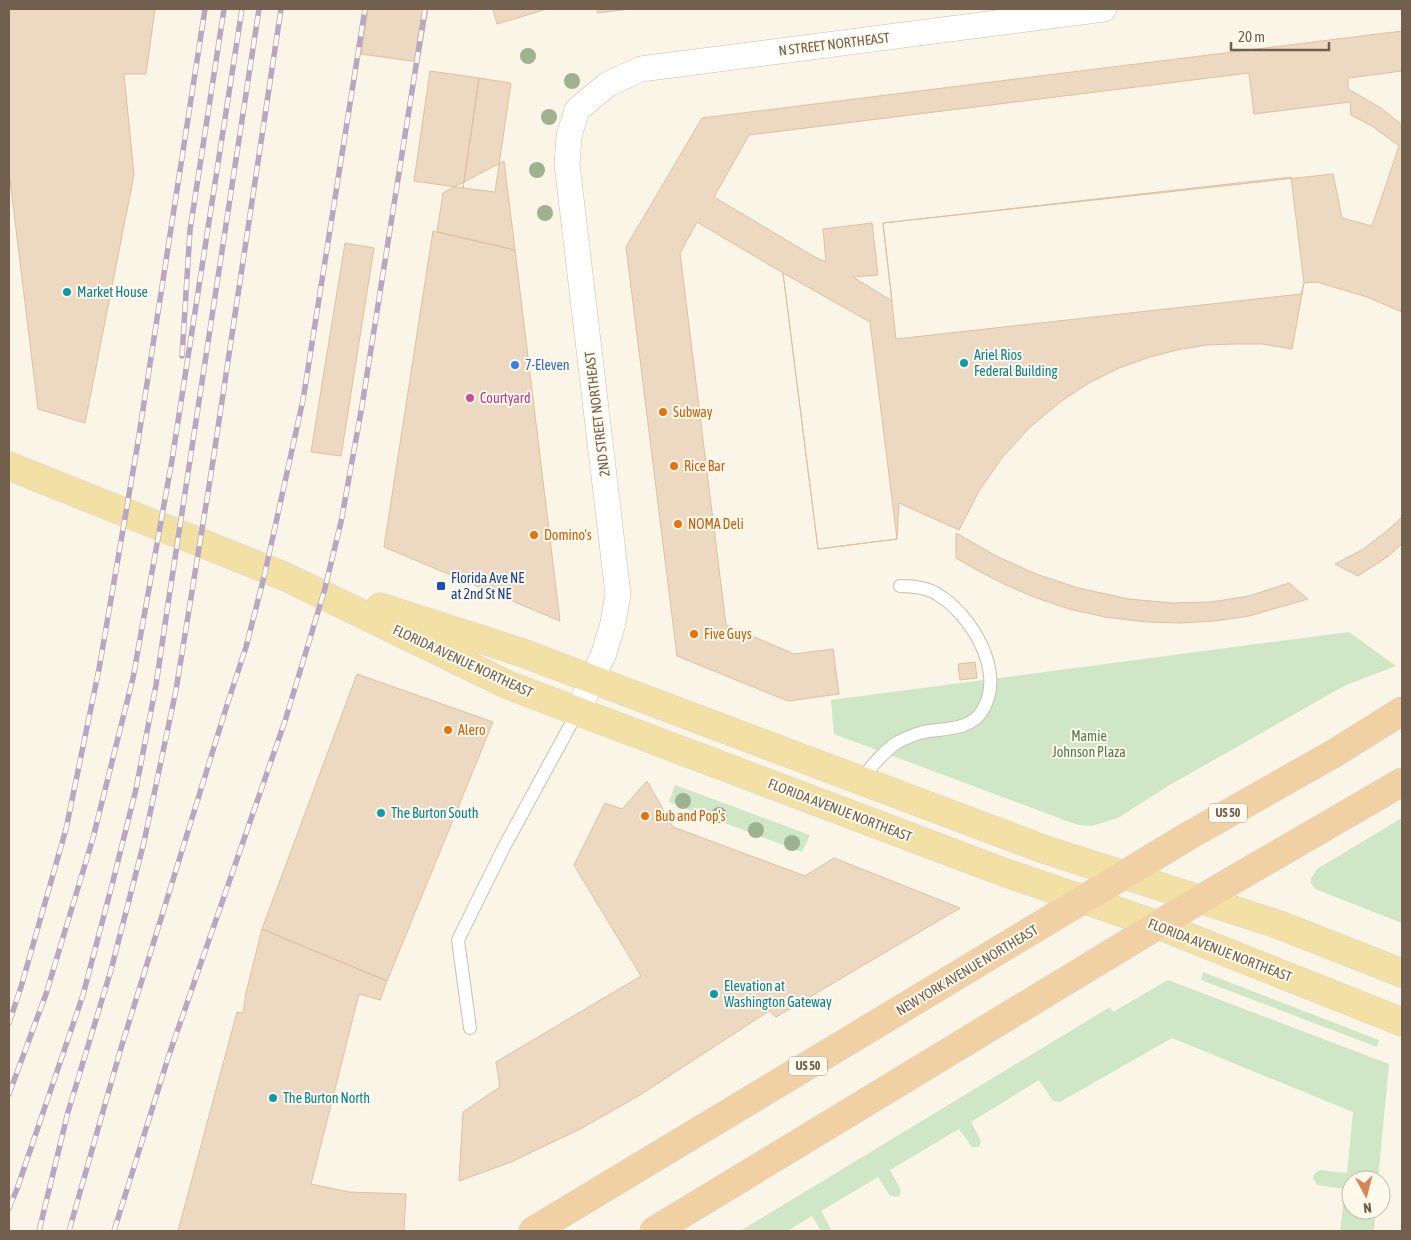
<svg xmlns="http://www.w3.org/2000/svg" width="1411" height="1240" font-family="'Asap Condensed',sans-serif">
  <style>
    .green { fill: #cfe7c6 }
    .building { fill: #edd8c1; stroke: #dec1a2; fill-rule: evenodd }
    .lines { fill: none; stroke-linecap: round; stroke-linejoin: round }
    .service-casing { stroke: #cbbeae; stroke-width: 14 }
    .minor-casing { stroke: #cbbeae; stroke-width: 26 }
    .primary-casing { stroke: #dad5d1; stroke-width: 29 }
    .trunk-casing { stroke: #dad5d1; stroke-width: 29 }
    .service { stroke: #fff; stroke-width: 12 }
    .minor { stroke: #fff; stroke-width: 25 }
    .primary { stroke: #f3e0a5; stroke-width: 28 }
    .trunk { stroke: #f1d0a4; stroke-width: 28 }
    .rail-casing { stroke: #b9a6c3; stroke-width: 5.5 }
    .rail { stroke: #fdf9ed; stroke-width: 4; stroke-dasharray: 11; stroke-linecap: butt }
    .tree { fill: #9eb290 }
    .culture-dot { fill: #0f9aa8; stroke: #fdf9ed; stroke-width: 2 }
    .shop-dot { fill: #3f7fe0; stroke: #fdf9ed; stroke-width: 2 }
    .hotel-dot { fill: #d1479c; stroke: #fdf9ed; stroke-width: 2 }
    .food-dot { fill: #e8710a; stroke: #fdf9ed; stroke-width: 2 }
    .transit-dot { fill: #1a4fb4; stroke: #fdf9ed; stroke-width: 2 }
    .labels { text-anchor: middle; stroke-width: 4; stroke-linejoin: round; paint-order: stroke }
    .shield { fill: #fdf9ed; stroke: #9c8d7d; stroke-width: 1 }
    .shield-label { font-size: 12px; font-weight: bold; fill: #725f4d }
    .street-label { font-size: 14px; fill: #725f4d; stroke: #fdf9ed }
    .culture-label { font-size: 14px; fill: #0d838f; stroke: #fdf9ed; text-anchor: start }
    .shop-label { font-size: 14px; fill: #366cbe; stroke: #fdf9ed; text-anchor: start }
    .hotel-label { font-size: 14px; fill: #b23c85; stroke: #fdf9ed; text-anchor: start }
    .food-label { font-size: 14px; fill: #c56008; stroke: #fdf9ed; text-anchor: start }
    .transit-label { font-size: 14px; fill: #164399; stroke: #fdf9ed; text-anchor: start }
    .park-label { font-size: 14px; fill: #527c49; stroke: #fdf9ed }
  </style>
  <rect width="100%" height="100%" fill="#faf5e7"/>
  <!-- green -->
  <path class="green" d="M 1349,632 L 1396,666 L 1344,686 L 1168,786 L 1118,818 L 1091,826 L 1079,825 L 1064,820 L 834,734 L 831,700 Z
    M 675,785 L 810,835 L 802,852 L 669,802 Z
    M 1402,818 L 1402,923 L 1315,889 L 1311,883 L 1311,878 L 1317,869 Z
    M 1203,972 L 1379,1040 L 1377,1047 L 1201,980 Z
    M 1168,980 L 1389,1064 L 1378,1180 L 1351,1180 L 1351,1210 L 1376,1210 L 1374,1231 L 1340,1231 L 1345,1189 L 1317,1185 L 1313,1178 L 1314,1174 L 1320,1170 L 1347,1173 L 1353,1112 L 1172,1038 L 1060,1102 L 1053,1101 L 1039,1080 L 971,1122 L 981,1141 L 979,1147 L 972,1147 L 959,1129 L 890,1170 L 901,1190 L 899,1197 L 890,1196 L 878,1177 L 821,1211 L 831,1229 L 830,1231 L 821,1231 L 812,1216 L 787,1231 L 740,1231 L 1110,1007 L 1113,1012 Z"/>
  <!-- building -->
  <path class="building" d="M 9,9 L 155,9 L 146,74 L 124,74 L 134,175 L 85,423 L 38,409 L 9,172 Z
    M 368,9 L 428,9 L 419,62 L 361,54 Z
    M 493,9 L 547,9 L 497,24 Z
    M 597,9 L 630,9 L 597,13 Z
    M 1402,31 L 1402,71 L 1348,78 L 1348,89 L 1381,108 L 1402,125 L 1402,312 L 1367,297 L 1317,282 L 1304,283 L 1292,349 L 1262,344 L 1236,344 L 1206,345 L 1177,350 L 1150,357 L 1119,368 L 1089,383 L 1063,400 L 1030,427 L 1001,459 L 979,491 L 959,530 L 899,503 L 897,539 L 818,549 L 783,273 L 697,222 L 680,253 L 726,625 L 794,654 L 833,649 L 839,694 L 788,701 L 677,656 L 626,247 L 702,118 ZM 1249,73 L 1254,114 L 1350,102 L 1351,115 L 1372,126 L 1399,146 L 1372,226 L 1342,218 L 1333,174 L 883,223 L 892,301 L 853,277 L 878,275 L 872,223 L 823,229 L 826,262 L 813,256 L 714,197 L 749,135 Z
    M 430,71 L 479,78 L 463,188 L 414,181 Z
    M 479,78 L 511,83 L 495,192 L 463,188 Z
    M 504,161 L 515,250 L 437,232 L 443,193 Z
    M 1291,177 L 1304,283 L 1301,294 L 896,339 L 883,223 Z
    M 433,231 L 515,250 L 560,621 L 384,547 Z
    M 345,243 L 374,248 L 341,456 L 311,452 Z
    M 783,273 L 870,322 L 897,539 L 818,549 Z
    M 1402,517 L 1402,544 L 1387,557 L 1358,576 L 1335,564 L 1362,550 L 1387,531 Z
    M 956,533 L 996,556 L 1036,574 L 1078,588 L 1129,599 L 1172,603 L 1211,602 L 1249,596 L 1289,583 L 1308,599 L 1249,616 L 1215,621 L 1180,623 L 1146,622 L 1105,617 L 1069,609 L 1034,597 L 1006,585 L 973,568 L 956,558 Z
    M 975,662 L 977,678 L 960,680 L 958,664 Z
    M 357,674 L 493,722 L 387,981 L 262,929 Z
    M 647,781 L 673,827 L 805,876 L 834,858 L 960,908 L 776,1017 L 769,1011 L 640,1095 L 580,1129 L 511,1162 L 459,1181 L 463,1112 L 500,1087 L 496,1062 L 641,976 L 574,865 L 605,803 L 622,809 Z
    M 262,929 L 387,981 L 380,1000 L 359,994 L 311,1184 L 349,1192 L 406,1194 L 404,1231 L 178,1231 L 237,1012 L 243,1013 L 246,993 Z"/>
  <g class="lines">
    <defs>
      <path id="service" d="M 860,780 C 872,767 883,751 898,742 C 906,738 915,734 923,732 C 943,728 970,731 982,711 C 1007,673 971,614 937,594 C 926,587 913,586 900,586
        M 470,1028 L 458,940 L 503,849 L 578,711"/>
      <path id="minor" d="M 578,711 L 604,653 L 613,623 L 618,594 L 567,164 L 569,136 L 577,110 L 608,84 L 641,69 L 1104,9"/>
      <path id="primary" d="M 9,466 L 286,577 L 508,685 L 1006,873 L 1158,925 L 1402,1022
        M 380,607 L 520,652 L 1043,849 L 1277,924 L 1402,973"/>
      <path id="trunk" d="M 533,1231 L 1190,835 L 1333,754 L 1402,711
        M 654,1231 L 1199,900 L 1402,782"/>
    </defs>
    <!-- service casing -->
    <use href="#service" class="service-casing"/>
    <!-- minor casing -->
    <use href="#minor" class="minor-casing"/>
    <!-- primary casing -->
    <use href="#primary" class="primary-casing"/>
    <!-- trunk casing -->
    <use href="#trunk" class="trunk-casing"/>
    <!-- service -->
    <use href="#service" class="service"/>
    <!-- minor -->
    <use href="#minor" class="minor"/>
    <!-- primary -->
    <use href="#primary" class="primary"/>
    <!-- trunk -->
    <use href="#trunk" class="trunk"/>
    <defs>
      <path id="rail" d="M 182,356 L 190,230 L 224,9
        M 9,1023 L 21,987 L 66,829 L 99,669 L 137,448 L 205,9
        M 9,1094 L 46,994 L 93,838 L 133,678 L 172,460 L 242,9
        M 9,1208 L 17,1189 L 83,995 L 113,881 L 136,789 L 156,685 L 168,604 L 259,9
        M 39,1231 L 68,1112 L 111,970 L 144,842 L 176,690 L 211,474 L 281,9
        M 69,1231 L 121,1048 L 227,705 L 246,647 L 264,577 L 303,400 L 365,9
        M 114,1231 L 169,1055 L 285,721 L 324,592 L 341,522 L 362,406 L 425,9"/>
    </defs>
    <!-- rail casing -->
    <use href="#rail" class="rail-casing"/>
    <!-- rail -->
    <use href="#rail" class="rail"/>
  </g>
  <!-- trees -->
  <g class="tree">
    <circle cx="528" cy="56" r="8"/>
    <circle cx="572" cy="81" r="8"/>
    <circle cx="549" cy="117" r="8"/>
    <circle cx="537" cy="170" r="8"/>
    <circle cx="545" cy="213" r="8"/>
    <circle cx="683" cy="801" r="8"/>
    <circle cx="719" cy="815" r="8"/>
    <circle cx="756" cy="830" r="8"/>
    <circle cx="792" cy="843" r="8"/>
  </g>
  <!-- markers -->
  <g class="culture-dot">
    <circle cx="67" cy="292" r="5"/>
    <circle cx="964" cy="363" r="5"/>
    <circle cx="381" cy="813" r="5"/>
    <circle cx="714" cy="994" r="5"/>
    <circle cx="273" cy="1098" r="5"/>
  </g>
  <circle class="shop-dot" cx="515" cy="365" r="5"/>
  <circle class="hotel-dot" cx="470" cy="398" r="5"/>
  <g class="food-dot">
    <circle cx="663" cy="412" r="5"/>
    <circle cx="674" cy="466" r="5"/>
    <circle cx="678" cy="524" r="5"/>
    <circle cx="534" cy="535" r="5"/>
    <circle cx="694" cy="634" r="5"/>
    <circle cx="448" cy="730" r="5"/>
    <circle cx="645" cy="816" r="5"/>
  </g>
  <rect class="transit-dot" x="436" y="581" width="10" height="10" rx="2.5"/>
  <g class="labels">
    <!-- shield labels -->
    <g class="shield">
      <rect x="1209" y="803.5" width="38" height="19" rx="4"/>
      <rect x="789" y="1056.5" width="38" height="19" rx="4"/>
    </g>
    <g class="shield-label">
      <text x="1228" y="817">US 50</text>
      <text x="808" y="1070">US 50</text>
    </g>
    <!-- street labels -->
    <g class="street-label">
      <text transform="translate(834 44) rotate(-7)" y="5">N STREET NORTHEAST</text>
      <text transform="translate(597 414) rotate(-97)" y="5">2ND STREET NORTHEAST</text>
      <text transform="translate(463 661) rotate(25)" y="5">FLORIDA AVENUE NORTHEAST</text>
      <text transform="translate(840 810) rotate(21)" y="5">FLORIDA AVENUE NORTHEAST</text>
      <text transform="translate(1220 950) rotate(21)" y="5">FLORIDA AVENUE NORTHEAST</text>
      <text transform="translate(967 970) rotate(-31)" y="5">NEW YORK AVENUE NORTHEAST</text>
    </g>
    <!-- culture labels -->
    <g class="culture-label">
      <text x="77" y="297">Market House</text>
      <text x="974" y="360">Ariel Rios<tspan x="974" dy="16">Federal Building</tspan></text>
      <text x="391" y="818">The Burton South</text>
      <text x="724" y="991">Elevation at<tspan x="724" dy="16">Washington Gateway</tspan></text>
      <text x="283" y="1103">The Burton North</text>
    </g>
    <!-- shop labels -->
    <g class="shop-label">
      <text x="525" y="370">7-Eleven</text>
    </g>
    <!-- hotel labels -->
    <g class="hotel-label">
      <text x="480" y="403">Courtyard</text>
    </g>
    <!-- food labels -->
    <g class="food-label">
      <text x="673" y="417">Subway</text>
      <text x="684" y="471">Rice Bar</text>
      <text x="688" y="529">NOMA Deli</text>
      <text x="544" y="540">Domino's</text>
      <text x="704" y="639">Five Guys</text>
      <text x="458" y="735">Alero</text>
      <text x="655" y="821">Bub and Pop's</text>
    </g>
    <!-- transit labels -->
    <g class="transit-label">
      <text x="451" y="583">Florida Ave NE<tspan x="451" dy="16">at 2nd St NE</tspan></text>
    </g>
    <!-- park labels -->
    <g class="park-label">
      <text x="1089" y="741">Mamie<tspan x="1089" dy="16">Johnson Plaza</tspan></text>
    </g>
  </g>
  <!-- border -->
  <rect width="1411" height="1240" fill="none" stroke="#725f4d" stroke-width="20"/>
  <!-- north arrow -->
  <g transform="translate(1366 1195) rotate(173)"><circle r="24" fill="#fdf9ed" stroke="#c5bbad"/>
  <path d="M0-4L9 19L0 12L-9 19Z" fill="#d98457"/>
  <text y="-8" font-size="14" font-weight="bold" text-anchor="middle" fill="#725f4d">N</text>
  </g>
  <!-- scale -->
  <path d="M1231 42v8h98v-8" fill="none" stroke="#725f4d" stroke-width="2.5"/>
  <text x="1238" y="42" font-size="15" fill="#725f4d" stroke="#fdf9ed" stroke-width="4" paint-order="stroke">20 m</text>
</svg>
